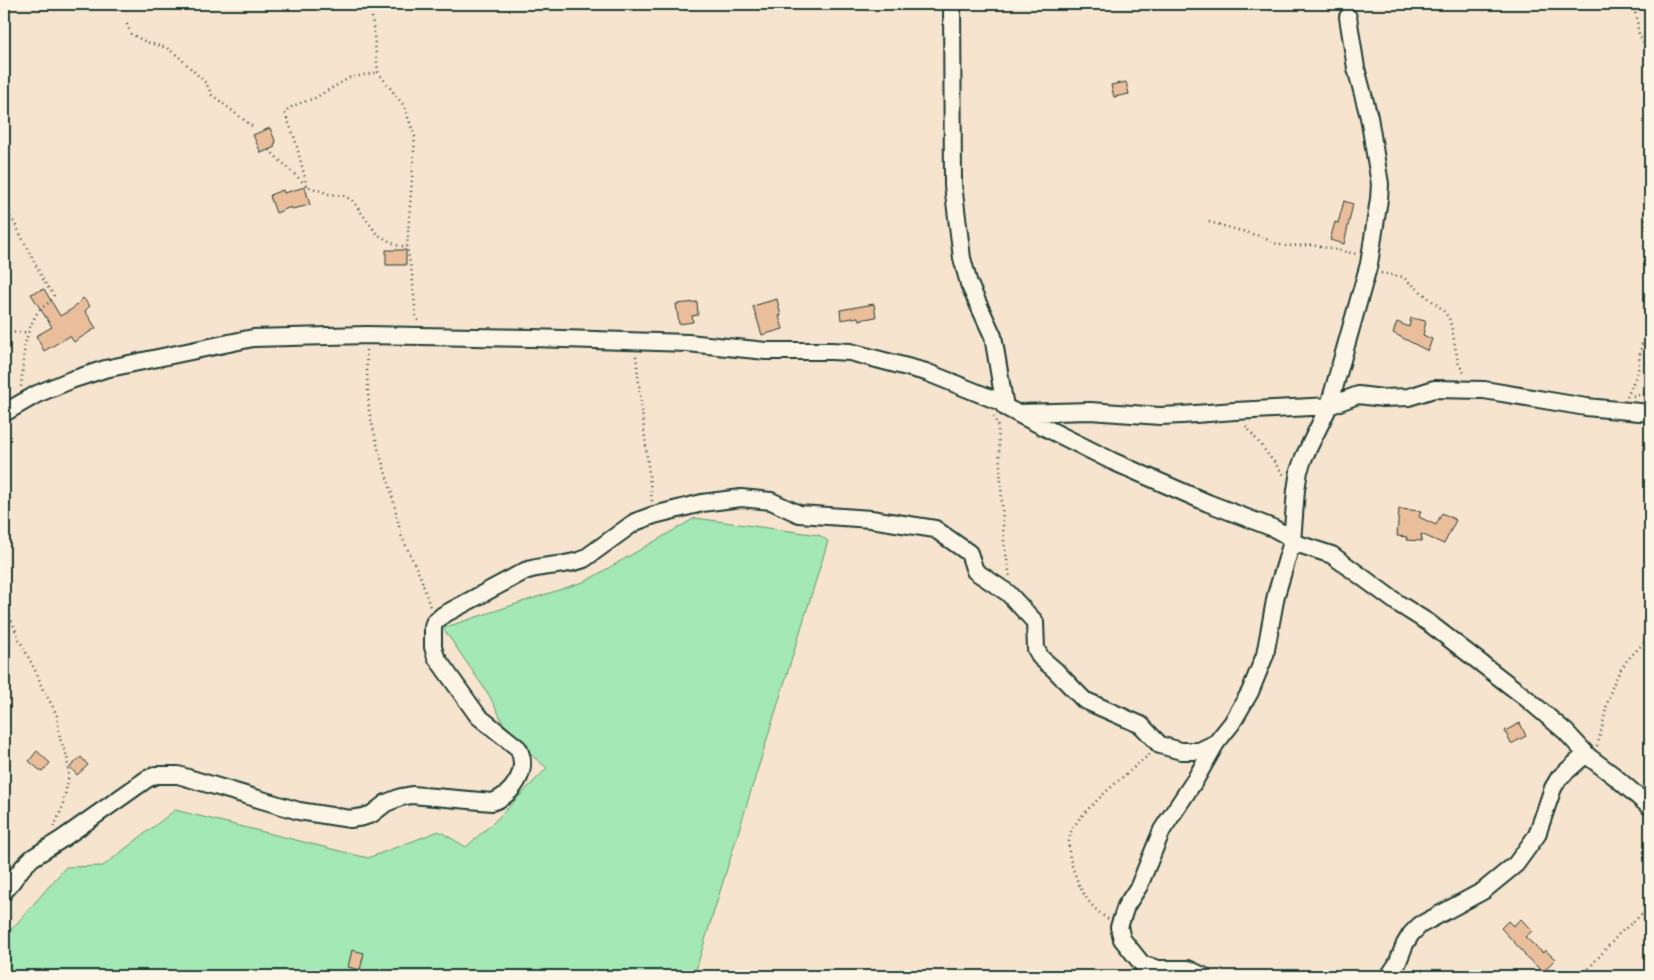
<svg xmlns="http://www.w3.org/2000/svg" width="1654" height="980" font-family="Dekko,sans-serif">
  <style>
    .green { fill: #a4e9b5; stroke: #629374 }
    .building { fill: #ebbe9b; stroke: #1f3d34 }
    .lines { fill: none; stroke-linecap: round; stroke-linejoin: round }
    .street-casing { stroke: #1f3d34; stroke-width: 20 }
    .path { stroke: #1f3d34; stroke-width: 2.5; stroke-dasharray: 1 4; stroke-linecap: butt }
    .street { stroke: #fcf5e5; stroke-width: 16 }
  </style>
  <rect width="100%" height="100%" fill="#f7e4cf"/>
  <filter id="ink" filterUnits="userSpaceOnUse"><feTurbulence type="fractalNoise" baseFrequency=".02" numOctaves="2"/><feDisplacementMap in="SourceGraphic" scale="10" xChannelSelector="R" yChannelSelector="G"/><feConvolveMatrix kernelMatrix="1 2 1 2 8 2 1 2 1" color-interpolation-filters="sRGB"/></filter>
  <g filter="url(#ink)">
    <!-- green -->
    <path class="green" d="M 695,518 L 819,535 L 828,541 L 694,976 L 4,976 L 4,938 L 66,867 L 103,866 L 175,810 L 368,858 L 439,831 L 466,847 L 493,823 L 547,768 L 511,738 L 489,695 L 443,628 L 586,581 Z"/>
    <!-- building -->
    <path class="building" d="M 1126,82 L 1129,94 L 1114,97 L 1111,85 Z
      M 270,128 L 276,143 L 274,144 L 275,147 L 261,153 L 253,135 Z
      M 305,187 L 310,205 L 292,209 L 291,207 L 276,213 L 270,196 L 272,194 L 283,190 L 284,193 Z
      M 1344,201 L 1353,204 L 1344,244 L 1330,240 L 1335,222 L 1338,223 Z
      M 386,250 L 406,250 L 406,265 L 386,265 Z
      M 44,289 L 60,316 L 72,309 L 83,298 L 90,306 L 85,311 L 96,328 L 74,342 L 70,336 L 44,351 L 36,336 L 52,327 L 31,294 Z
      M 777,299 L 781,316 L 779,316 L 783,329 L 762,335 L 753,306 Z
      M 697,302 L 698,315 L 692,316 L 693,322 L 679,324 L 676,304 Z
      M 874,304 L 876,317 L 859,320 L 858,317 L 841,320 L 840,310 Z
      M 1411,318 L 1426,321 L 1423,335 L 1432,339 L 1428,351 L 1393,333 L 1397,322 L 1409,327 Z
      M 1399,509 L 1421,511 L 1419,517 L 1436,525 L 1442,513 L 1456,520 L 1444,544 L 1421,534 L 1422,541 L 1406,540 L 1407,537 L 1397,536 Z
      M 1520,723 L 1526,736 L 1511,744 L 1505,731 Z
      M 37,751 L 50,763 L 42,772 L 29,761 Z
      M 81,757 L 88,765 L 77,775 L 70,767 Z
      M 1521,919 L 1532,931 L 1525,937 L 1543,953 L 1545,950 L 1555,959 L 1543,972 L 1524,955 L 1525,954 L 1501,928 L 1508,921 L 1513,926 Z
      M 352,950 L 364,953 L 360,970 L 348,967 Z"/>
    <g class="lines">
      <defs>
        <path id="street" d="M 952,4 L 953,185 L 962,258 L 969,284 L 993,336 L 1005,407
          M 4,413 L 37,394 L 71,380 L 105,369 L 253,338 L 366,335 L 532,338 L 688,343 L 766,351 L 831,351 L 850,352 L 926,372 L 983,395 L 1001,402 L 1005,407 L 1028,419 L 1112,461 L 1208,503 L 1273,528 L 1286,535 L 1292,542 L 1332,555 L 1399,604 L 1429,623 L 1526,698 L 1566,732 L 1589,757 L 1613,775 L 1650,807
          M 1018,413 L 1090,411 L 1160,416 L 1182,415 L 1235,411 L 1329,406 L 1358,395 L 1383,398 L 1409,397 L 1434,389 L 1484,390 L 1586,407 L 1650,413
          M 4,892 L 23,867 L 32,858 L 62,839 L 147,779 L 156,775 L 178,775 L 299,811 L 350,819 L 363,817 L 372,814 L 386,803 L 401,797 L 412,795 L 492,802 C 513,795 530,770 518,748 L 478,716 L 436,657 L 433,647 L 433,628 L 434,623 L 443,615 L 525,571 C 544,564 565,567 584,559 L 635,522 L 654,515 L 702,503 L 741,498 L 771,501 L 799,514 L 871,519 L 935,529 L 969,553 L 975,571 L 1008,593 L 1035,622 L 1036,649 L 1041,658 L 1055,670 L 1084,700 L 1141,725 L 1160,745 L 1181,751 L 1199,751 L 1216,743 L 1232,723 L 1250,692 L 1265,655 L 1276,595 L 1292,542 L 1296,490 L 1299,471 L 1304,457 L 1329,406 L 1369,264 L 1379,199 L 1380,184 L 1369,117 L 1356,68 L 1348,17
          M 1203,976 L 1188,969 L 1158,969 L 1142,964 L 1122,939 L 1119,927 L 1126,906 L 1139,886 L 1162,830 L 1195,780 L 1216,743
          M 1389,976 L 1397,964 L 1405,944 L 1411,934 L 1420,925 L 1483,891 L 1516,864 L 1537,835 L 1553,788 L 1559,778 L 1586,754"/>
      </defs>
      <!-- street casing -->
      <use href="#street" class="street-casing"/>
      <!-- path -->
      <path class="path" d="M 1631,4 L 1637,17 L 1638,31 L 1650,58
        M 372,17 L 378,72 L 404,106 L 415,137 L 407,247 L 412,274 L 416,317 L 419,322
        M 127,24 L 131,34 L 146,42 L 167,48 L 178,56 L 206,83 L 212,95 L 253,127
        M 269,150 L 307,186 L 329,194 L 344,196 L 352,200 L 377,234 L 396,245 L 407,247
        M 1650,179 L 1645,221 L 1650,248
        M 307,186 L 295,139 L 285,113 L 288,109 L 295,105 L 315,98 L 349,78 L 378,72
        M 4,209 L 14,222 L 46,285 L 54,295 C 51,304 41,306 36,315 C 22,339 24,360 21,387
        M 1209,222 L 1260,236 L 1274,243 L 1285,246 L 1312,245 L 1356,254
        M 1649,247 L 1650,280
        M 1381,273 L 1403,277 L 1442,309 L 1449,318 L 1452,329 L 1458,362 L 1465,375
        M 4,333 L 27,332
        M 366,350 L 369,411 L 379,452 L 391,490 L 401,535 L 421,578 L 430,607
        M 636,356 L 652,502
        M 1633,396 L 1650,393
        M 1627,397 L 1638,371 L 1641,346 L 1648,326 L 1650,302
        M 994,416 L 998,427 L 1004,542 L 1010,577
        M 1246,426 L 1284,475
        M 4,602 L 20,641 L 38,676 L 42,688 L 53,707 L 57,716 L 60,739 L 67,756 L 69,776 L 62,808 L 54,827
        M 1597,746 C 1605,721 1606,694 1620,671 C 1628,656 1641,648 1650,635
        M 1108,919 C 1092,909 1082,894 1076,877 C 1070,862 1066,847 1071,832 C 1077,814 1133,768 1150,754
        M 1582,976 L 1619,934 L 1650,907"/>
      <!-- street -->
      <use href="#street" class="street"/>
    </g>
  </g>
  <!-- margin -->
  <rect width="1654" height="980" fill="none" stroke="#fcf5e5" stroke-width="20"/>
  <rect x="10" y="10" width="1634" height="960" fill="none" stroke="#1f3d34" stroke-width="2" filter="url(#ink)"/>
</svg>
